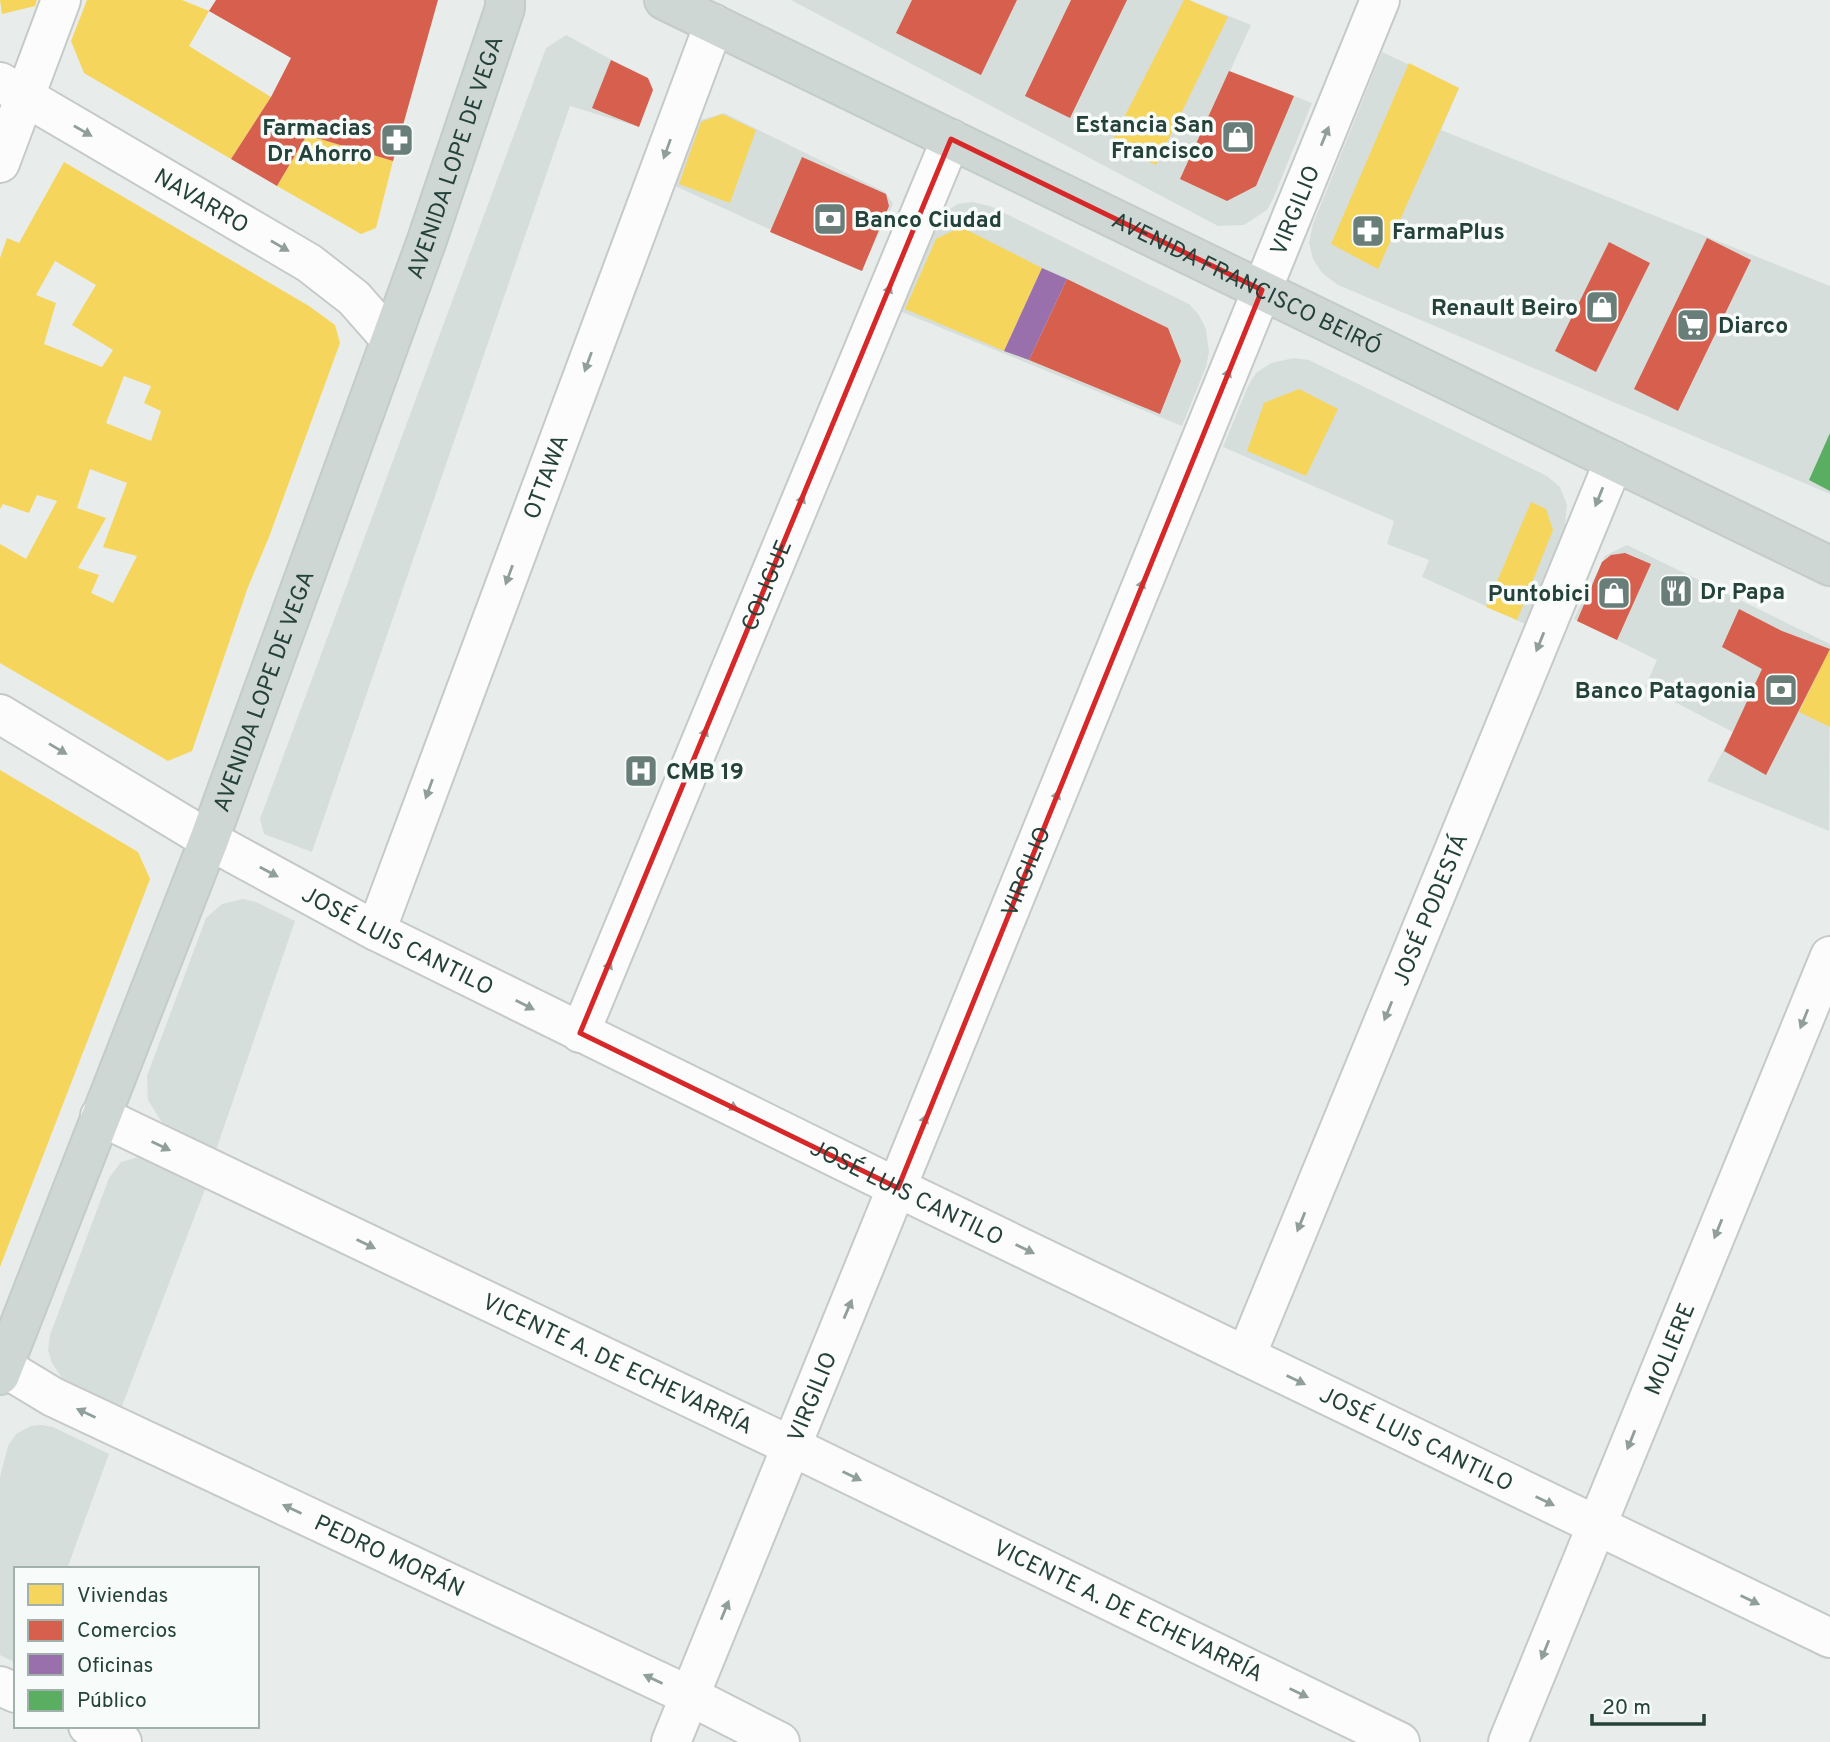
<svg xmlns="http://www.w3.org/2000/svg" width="1830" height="1742" font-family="Overpass,sans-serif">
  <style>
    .built { fill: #d6dedb }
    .homes { fill: #f6d55c; fill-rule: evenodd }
    .shops { fill: #d6604d }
    .offices { fill: #9970ab }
    .public { fill: #5aae61 }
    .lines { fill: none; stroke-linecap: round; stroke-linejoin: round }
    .minor-casing { stroke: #c5cac8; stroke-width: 42 }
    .major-casing { stroke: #c3ccc9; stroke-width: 42 }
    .minor { stroke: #fcfcfc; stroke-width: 38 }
    .major { stroke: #cfd7d5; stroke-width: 38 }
    .oneway { fill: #909f9b }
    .marked { fill: none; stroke: #d62828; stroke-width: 5; stroke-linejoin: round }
    .labels { text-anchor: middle; stroke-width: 7; stroke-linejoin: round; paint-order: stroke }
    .poi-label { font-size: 23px; font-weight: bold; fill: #24423a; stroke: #f7fbf9; text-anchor: end }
    .street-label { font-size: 23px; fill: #24423a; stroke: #f7fbf9 }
  </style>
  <rect width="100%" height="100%" fill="#e8edeb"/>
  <!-- built -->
  <path class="built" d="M 791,0 L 1189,0 L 1251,25 L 1230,71 L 1312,103 L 1273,199 L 1267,210 L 1244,225 L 1218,226 Z
    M 566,35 L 649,80 L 652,87 L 639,127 L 570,106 L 312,852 L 264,834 L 260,819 L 546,48 Z
    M 1382,52 L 1459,88 L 1441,130 L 1830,286 L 1830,494 L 1338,285 L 1322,273 L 1313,259 L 1309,243 L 1313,224 Z
    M 724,113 L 885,192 L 893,204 L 861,271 L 675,186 L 698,121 Z
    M 972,202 L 990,206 L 1189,304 L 1199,315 L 1206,329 L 1209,352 L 1206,367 L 1182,426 L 897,310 L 939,215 L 958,204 Z
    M 1294,358 L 1309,360 L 1547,476 L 1560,487 L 1567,505 L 1565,526 L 1525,624 L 1422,577 L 1429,560 L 1387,544 L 1394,521 L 1223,447 L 1248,386 L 1256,373 L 1271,363 Z
    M 1627,545 L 1830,644 L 1829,831 L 1707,781 L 1733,732 L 1645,687 L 1657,660 L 1574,619 L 1605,556 Z
    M 243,899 L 256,902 L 295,921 L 216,1150 L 173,1130 L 161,1121 L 148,1100 L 147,1076 L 206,918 L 222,904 Z
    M 142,1156 L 207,1184 L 121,1409 L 64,1381 L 52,1363 L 48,1350 L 50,1335 L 109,1178 L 121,1162 Z
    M 41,1425 L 53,1427 L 109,1454 L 67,1569 L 16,1569 L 16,1663 L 0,1655 L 0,1477 L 8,1446 L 16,1434 L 31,1426 Z"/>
  <!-- homes -->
  <path class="homes" d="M 0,0 L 37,0 L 35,6 L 2,14 Z
    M 87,0 L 182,0 L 209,11 L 189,46 L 271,97 L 231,159 L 84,73 L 71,41 Z
    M 1184,0 L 1189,0 L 1228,17 L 1156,165 L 1111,143 Z
    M 1409,63 L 1459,88 L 1378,269 L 1331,244 Z
    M 722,114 L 756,130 L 730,203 L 679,184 L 701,122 Z
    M 307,135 L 393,161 L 376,228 L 361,234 L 277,186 Z
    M 64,162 L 309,306 L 335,325 L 340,343 L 269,537 L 248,587 L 192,751 L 168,761 L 0,663 L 0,544 L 26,559 L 57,501 L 37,495 L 29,513 L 3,504 L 0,509 L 0,258 L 7,238 L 19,243 ZM 55,261 L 96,285 L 72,325 L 113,350 L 102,367 L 44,344 L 56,303 L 36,295 ZM 124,376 L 151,386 L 144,403 L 161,411 L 151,441 L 106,423 ZM 90,469 L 127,483 L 103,547 L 137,556 L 113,603 L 91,593 L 99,575 L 78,568 L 106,518 L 77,508 Z
    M 961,227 L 1042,268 L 1004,351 L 905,309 L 936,239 Z
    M 1299,389 L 1338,409 L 1306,476 L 1247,451 L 1264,403 Z
    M 1531,502 L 1546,509 L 1553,530 L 1517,620 L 1486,607 Z
    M 1830,648 L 1830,727 L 1799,712 Z
    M 0,770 L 138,852 L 150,879 L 0,1267 Z"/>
  <!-- shops -->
  <path class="shops" d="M 216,0 L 438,0 L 393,161 L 307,135 L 277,186 L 231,159 L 271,97 L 291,58 L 209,11 Z
    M 912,0 L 1017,0 L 981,75 L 896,33 Z
    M 1071,0 L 1127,0 L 1070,118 L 1025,96 Z
    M 611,60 L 648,78 L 653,90 L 639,127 L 592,108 Z
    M 1229,71 L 1294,96 L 1256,186 L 1227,201 L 1180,179 Z
    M 802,157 L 886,194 L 889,206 L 862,271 L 770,232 Z
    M 1707,238 L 1751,260 L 1678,411 L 1634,389 Z
    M 1609,242 L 1650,263 L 1596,372 L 1555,351 Z
    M 1067,279 L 1168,328 L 1181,361 L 1160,414 L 1029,360 Z
    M 1625,553 L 1651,564 L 1617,640 L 1577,621 L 1602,562 L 1611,555 Z
    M 1739,609 L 1782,631 L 1830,649 L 1766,775 L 1724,751 L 1762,669 L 1722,647 Z"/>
  <!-- offices -->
  <path class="offices" d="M 1042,268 L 1067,279 L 1029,360 L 1004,351 Z"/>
  <!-- public -->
  <path class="public" d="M 1830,433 L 1830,491 L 1809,480 Z"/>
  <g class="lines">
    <defs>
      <g id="minor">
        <path id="s1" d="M 0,82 L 309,263 L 354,298 L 390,339"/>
        <path d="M 0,163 L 61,0"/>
        <path id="s2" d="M 0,714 L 209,840 L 376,931 L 898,1188 L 1830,1638"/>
        <path id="s3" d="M 376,931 L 714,24"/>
        <path id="s4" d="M 580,1033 L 951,139"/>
        <path id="s5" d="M 100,1116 L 791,1446 L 1400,1742"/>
        <path id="s6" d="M 1246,1356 L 1614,461"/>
        <path id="s7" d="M 0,1365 L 53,1397 L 690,1696 L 780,1742"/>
        <path d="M 0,1686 L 16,1693"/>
        <path d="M 88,1726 L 122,1742"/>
        <path id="s8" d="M 671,1742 L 1380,0"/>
        <path id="s9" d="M 1508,1742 L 1830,956"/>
      </g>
      <g id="major">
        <path id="s10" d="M 664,0 L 1830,566"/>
        <path id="s11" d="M 0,1375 L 209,840 L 427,240 L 505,8 L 505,0"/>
      </g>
    </defs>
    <!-- minor casing -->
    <use href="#minor" class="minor-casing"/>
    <!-- major casing -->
    <use href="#major" class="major-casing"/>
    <!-- minor -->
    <use href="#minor" class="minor"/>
    <!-- major -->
    <use href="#major" class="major"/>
  </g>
  <!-- one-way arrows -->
  <defs><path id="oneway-solid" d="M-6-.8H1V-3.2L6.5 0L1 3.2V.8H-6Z" transform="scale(1.75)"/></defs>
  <g class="oneway">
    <use href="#oneway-solid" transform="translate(83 131) rotate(30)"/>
    <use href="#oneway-solid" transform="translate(1325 136) rotate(-68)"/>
    <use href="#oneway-solid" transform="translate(667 149) rotate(110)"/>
    <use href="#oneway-solid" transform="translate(280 246) rotate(30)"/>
    <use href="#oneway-solid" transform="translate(887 294) rotate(-67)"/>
    <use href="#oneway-solid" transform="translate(588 362) rotate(110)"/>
    <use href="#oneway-solid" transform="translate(1226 378) rotate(-68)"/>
    <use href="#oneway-solid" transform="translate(1599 497) rotate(112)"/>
    <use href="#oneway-solid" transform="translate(800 504) rotate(-67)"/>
    <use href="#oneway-solid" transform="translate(509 575) rotate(110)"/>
    <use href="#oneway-solid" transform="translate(1140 589) rotate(-68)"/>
    <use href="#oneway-solid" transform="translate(1540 642) rotate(112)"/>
    <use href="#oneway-solid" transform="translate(703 737) rotate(-67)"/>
    <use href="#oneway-solid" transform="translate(58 749) rotate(31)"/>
    <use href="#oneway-solid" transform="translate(429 789) rotate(110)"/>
    <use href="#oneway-solid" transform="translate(1055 800) rotate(-68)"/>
    <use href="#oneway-solid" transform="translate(269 872) rotate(28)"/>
    <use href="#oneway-solid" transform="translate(607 970) rotate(-67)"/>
    <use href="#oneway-solid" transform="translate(525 1005) rotate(27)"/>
    <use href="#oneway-solid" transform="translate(1388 1011) rotate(112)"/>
    <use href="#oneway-solid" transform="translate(1804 1019) rotate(112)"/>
    <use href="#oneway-solid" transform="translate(729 1105) rotate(26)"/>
    <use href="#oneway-solid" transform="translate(923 1124) rotate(-68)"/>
    <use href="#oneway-solid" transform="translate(161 1146) rotate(26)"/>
    <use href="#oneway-solid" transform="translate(1301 1222) rotate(112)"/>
    <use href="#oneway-solid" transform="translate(1718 1229) rotate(112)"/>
    <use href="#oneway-solid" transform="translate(366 1244) rotate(26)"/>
    <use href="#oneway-solid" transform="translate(1025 1249) rotate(26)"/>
    <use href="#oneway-solid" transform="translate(848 1309) rotate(-67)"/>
    <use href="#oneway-solid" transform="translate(1296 1380) rotate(26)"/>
    <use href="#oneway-solid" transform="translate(86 1413) rotate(-155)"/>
    <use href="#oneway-solid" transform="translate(1631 1440) rotate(112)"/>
    <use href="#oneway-solid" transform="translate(852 1476) rotate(26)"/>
    <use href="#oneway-solid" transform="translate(1545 1501) rotate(26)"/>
    <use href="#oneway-solid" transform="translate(292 1509) rotate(-155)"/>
    <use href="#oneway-solid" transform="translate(1750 1600) rotate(26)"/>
    <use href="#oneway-solid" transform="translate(725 1610) rotate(-68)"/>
    <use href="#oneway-solid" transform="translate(1545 1650) rotate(112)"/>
    <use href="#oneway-solid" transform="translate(653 1679) rotate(-155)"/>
    <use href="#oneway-solid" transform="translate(1299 1693) rotate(26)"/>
  </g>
  <!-- marked area -->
  <path class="marked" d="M 951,139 L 1262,290 L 898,1188 L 580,1033 Z"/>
  <!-- icons -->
  <defs>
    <symbol id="shop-square" viewBox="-11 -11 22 22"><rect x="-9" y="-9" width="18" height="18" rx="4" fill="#697e78" stroke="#f7fbf9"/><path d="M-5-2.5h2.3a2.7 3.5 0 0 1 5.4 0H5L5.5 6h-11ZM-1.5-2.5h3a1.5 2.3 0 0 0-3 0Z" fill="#fff"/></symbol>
    <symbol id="pharmacy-square" viewBox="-11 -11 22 22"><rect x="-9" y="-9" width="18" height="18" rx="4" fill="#697e78" stroke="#f7fbf9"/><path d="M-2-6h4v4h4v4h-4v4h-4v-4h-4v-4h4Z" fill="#fff"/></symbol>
    <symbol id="bank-square" viewBox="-11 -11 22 22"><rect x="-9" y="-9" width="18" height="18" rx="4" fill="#697e78" stroke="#f7fbf9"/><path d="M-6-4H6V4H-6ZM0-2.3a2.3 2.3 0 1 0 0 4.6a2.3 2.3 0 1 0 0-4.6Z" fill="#fff"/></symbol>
    <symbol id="supermarket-square" viewBox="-11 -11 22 22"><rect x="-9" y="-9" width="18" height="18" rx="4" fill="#697e78" stroke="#f7fbf9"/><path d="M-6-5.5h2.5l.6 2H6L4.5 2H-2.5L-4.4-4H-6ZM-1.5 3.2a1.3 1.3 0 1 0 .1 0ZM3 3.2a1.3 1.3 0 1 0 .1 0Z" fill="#fff"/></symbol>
    <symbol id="restaurant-square" viewBox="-11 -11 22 22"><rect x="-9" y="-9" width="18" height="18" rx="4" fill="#697e78" stroke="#f7fbf9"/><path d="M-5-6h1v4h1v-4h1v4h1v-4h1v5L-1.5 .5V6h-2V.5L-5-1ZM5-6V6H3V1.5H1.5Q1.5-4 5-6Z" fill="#fff"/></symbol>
    <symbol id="hospital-square" viewBox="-11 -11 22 22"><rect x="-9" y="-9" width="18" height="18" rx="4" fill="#697e78" stroke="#f7fbf9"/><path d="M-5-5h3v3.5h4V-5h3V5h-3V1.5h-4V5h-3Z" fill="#fff"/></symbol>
  </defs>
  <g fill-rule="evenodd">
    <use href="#shop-square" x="1219" y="118" width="38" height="38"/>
    <use href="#pharmacy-square" x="378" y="121" width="38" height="38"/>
    <use href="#bank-square" x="811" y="200" width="38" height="38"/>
    <use href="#pharmacy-square" x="1349" y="212" width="38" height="38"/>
    <use href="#shop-square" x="1583" y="288" width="38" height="38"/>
    <use href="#supermarket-square" x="1674" y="306" width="38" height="38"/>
    <use href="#restaurant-square" x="1657" y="572" width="38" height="38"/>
    <use href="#shop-square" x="1595" y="574" width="38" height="38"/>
    <use href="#bank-square" x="1762" y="671" width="38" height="38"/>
    <use href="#hospital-square" x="622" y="752" width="38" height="38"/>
  </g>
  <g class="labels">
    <!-- poi labels -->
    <g class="poi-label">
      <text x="1214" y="132">Estancia San<tspan x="1214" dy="26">Francisco</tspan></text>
      <text x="372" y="135">Farmacias<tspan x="372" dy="26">Dr Ahorro</tspan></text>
      <text x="854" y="227" text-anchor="start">Banco Ciudad</text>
      <text x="1392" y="239" text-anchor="start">FarmaPlus</text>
      <text x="1578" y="315">Renault Beiro</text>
      <text x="1718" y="333" text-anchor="start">Diarco</text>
      <text x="1700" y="599" text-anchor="start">Dr Papa</text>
      <text x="1590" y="601">Puntobici</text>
      <text x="1756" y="698">Banco Patagonia</text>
      <text x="666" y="779" text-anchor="start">CMB 19</text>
    </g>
    <!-- street labels -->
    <g class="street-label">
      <text dy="8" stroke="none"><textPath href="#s11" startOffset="1300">AVENIDA LOPE DE VEGA</textPath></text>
      <text dy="8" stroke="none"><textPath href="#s1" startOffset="234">NAVARRO</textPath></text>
      <text dy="8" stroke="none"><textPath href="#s8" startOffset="1654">VIRGILIO</textPath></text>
      <text dy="8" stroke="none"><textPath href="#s10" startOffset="648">AVENIDA FRANCISCO BEIRÓ</textPath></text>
      <text dy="8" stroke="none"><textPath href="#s3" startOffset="485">OTTAWA</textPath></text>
      <text dy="8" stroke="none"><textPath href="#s4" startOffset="485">COLIGUE</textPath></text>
      <text dy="8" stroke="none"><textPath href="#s11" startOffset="733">AVENIDA LOPE DE VEGA</textPath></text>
      <text dy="8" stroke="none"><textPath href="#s8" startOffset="940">VIRGILIO</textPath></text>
      <text dy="8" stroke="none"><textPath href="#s6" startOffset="483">JOSÉ PODESTÁ</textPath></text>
      <text dy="8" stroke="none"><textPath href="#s2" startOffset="458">JOSÉ LUIS CANTILO</textPath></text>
      <text dy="8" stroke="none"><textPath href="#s2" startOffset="1026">JOSÉ LUIS CANTILO</textPath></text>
      <text dy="8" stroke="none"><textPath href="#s9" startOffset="425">MOLIERE</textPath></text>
      <text dy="8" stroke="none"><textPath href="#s5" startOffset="574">VICENTE A. DE ECHEVARRÍA</textPath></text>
      <text dy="8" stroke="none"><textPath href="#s8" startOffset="373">VIRGILIO</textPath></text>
      <text dy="8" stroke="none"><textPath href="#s2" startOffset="1592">JOSÉ LUIS CANTILO</textPath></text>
      <text dy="8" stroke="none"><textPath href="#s7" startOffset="434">PEDRO MORÁN</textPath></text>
      <text dy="8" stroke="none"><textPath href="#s5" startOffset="1141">VICENTE A. DE ECHEVARRÍA</textPath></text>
    </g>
  </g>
  <!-- legend -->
  <rect x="14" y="1567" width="245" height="161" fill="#f7fbf9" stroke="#a3b1ad" stroke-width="2"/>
  <rect x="28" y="1584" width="35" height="21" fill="#f6d55c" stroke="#a3b1ad" stroke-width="2"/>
  <text x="77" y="1602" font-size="21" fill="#24423a">Viviendas</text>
  <rect x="28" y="1620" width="35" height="21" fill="#d6604d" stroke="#a3b1ad" stroke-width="2"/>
  <text x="77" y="1637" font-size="21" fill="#24423a">Comercios</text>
  <rect x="28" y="1654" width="35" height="21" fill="#9970ab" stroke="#a3b1ad" stroke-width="2"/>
  <text x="77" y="1672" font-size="21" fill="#24423a">Oficinas</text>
  <rect x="28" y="1690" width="35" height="21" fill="#5aae61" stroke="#a3b1ad" stroke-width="2"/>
  <text x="77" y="1707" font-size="21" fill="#24423a">Público</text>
  <!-- scale -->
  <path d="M1592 1714v10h112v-10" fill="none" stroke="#24423a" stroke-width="3.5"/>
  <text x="1602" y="1714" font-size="21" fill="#24423a" stroke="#f7fbf9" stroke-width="5" paint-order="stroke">20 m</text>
</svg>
